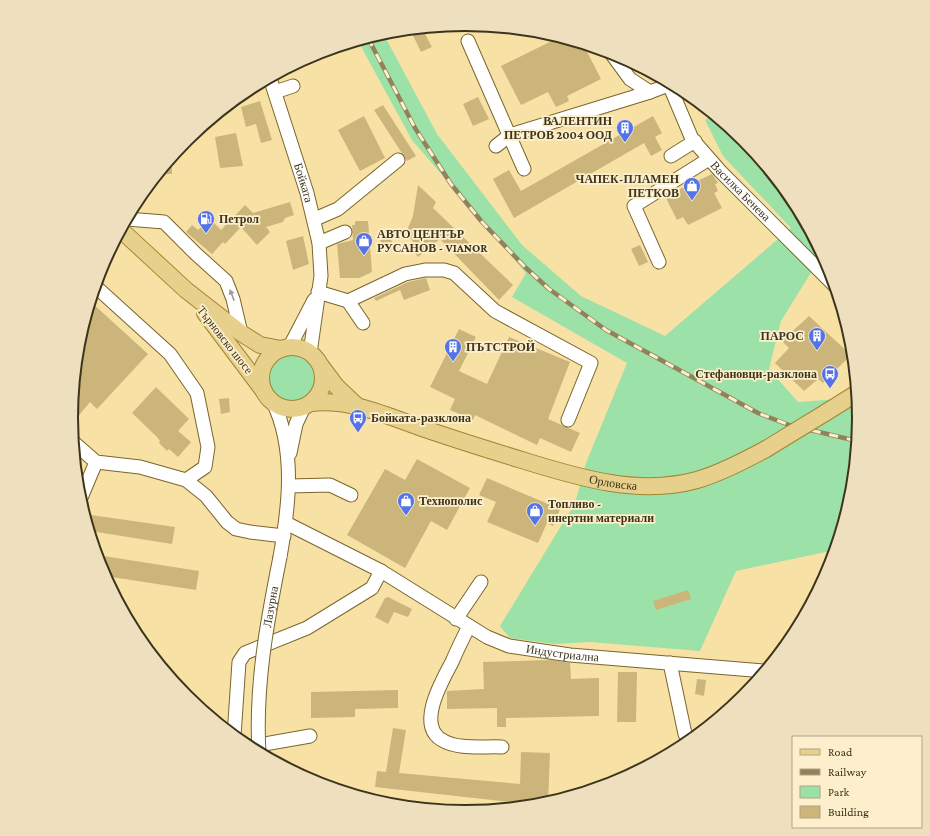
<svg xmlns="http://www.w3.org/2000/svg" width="930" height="836" font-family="'Crimson Pro',serif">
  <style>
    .green { fill: #9ce1a8 }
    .building { fill: #cbb57a }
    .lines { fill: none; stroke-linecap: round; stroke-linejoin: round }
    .minor-casing { stroke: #7a652b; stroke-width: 15 }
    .major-casing { stroke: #a18533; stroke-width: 18 }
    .minor { stroke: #fff; stroke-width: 13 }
    .major { stroke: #e7d08c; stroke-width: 16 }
    .rail-casing { stroke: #92825a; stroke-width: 4.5 }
    .rail { stroke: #fdefcc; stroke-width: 3; stroke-dasharray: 9; stroke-linecap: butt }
    .minor-bridge-casing { stroke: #7a652b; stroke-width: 15; stroke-linecap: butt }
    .major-bridge-casing { stroke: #a18533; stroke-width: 18; stroke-linecap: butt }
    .minor-bridge { stroke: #fff; stroke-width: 13 }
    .major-bridge { stroke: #e7d08c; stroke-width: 16 }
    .oneway { fill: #9e9a8e }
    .labels { text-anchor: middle; stroke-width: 3.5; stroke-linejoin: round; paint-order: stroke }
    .poi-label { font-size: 12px; font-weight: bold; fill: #3d341c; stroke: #fdefcc; text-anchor: start }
    .street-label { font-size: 12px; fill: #3d341c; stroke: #fdefcc }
    .rim { fill: none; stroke: #3d341c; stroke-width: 2 }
  </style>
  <rect width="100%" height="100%" fill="#f8e1a5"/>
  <!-- green -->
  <path class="green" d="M 383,33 L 437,134 L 522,245 L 581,296 L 665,336 L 791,228 L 723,156 L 705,120 L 713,114 C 723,123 735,130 744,140 C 778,174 819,235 834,282 L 812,271 L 781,321 L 769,369 L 798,402 L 826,400 L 857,394 L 859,418 L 851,495 L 835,550 L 736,571 L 700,651 L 590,642 L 555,644 L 510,638 L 500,626 L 575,503 L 586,463 L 627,363 L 512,297 L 526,273 L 412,140 L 358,41 Z
    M269 378a23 23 0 1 1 46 0a23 23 0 1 1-46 0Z"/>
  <!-- building -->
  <path class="building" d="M 439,27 L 425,34 L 432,47 L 421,52 L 410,29 Z
    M 560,37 L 583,44 L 601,79 L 567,96 L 569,101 L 556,107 L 548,92 L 521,105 L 501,66 Z
    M 478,97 L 489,119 L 473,126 L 463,104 Z
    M 260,101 L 272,140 L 261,143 L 256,124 L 246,127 L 241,107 Z
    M 383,105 L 416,156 L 407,161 L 374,110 Z
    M 364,116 L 385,158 L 360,171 L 338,130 Z
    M 653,116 L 662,133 L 655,137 L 662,150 L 651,156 L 644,143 L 514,218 L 493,179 L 509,170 L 521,191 Z
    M 236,133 L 243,166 L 220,168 L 215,137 Z
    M 172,157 L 172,174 L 158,174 L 165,166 Z
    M 712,174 L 718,183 L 715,184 L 718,191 L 714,193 L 722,208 L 688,225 L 683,217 L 677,220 L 665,196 Z
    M 418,185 L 436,202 L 433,208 L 513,285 L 499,300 L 440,239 L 418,257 L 411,248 L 415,244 L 406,233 L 413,216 Z
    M 290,202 L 294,215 L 285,218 L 283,222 L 266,227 L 270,232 L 257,245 L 241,227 L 225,244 L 223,242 L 212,254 L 186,232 L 192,225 L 198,230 L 210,219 L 221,230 L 245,205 L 253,213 Z
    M 355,221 L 368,221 L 372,272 L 359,278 L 340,278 L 337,244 L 353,240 L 352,225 L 355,225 Z
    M 303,236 L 309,264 L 293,270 L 286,241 Z
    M 389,236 L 395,248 L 385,253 L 380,240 Z
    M 640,245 L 648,262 L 639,266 L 631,249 Z
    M 426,278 L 430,290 L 404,300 L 400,290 L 376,301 L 374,298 L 408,282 Z
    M 91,302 L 148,354 L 97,409 L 90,402 L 72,424 L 79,341 Z
    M 809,316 L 851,355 L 823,383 L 818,379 L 804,391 L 775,363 L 789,348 L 782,341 Z
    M 459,329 L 476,337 L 459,371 L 487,384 L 509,337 L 570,362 L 548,419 L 580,433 L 571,452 L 540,438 L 537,445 L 475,415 L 473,420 L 450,410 L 455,399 L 430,387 Z
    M 156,387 L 189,419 L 178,431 L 191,442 L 178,457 L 169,449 L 167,451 L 159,443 L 160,441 L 157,437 L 132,413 Z
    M 229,398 L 230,412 L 221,414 L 219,399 Z
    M 417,459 L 470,488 L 447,530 L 431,521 L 405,568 L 347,535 L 385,469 L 405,480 Z
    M 487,478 L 560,509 L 553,526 L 547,523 L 538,543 L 487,522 L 496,502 L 479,495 Z
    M 84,514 L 175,527 L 172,544 L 90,531 Z
    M 97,555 L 199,571 L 196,590 L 105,576 Z
    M 688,590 L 691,599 L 656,610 L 653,601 Z
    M 388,597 L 412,609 L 408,617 L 394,612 L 388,624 L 375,617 L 385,598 Z
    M 552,660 L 570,663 L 571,679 L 599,678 L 599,716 L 506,718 L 506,727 L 497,727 L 497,708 L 447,709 L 447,691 L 484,689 L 483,662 Z
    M 618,672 L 637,672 L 636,722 L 617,722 Z
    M 697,679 L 706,680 L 704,696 L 695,694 Z
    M 398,690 L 398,708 L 355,709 L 355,717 L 311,718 L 311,692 Z
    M 393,728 L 406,730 L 399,773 L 520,784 L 521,752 L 550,753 L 548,803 L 519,807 L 519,803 L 375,787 L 377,771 L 386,772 Z"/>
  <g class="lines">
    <defs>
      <g id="minor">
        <path d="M 468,41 L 524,169"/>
        <path d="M 611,53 L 630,79 L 650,92"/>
        <path id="s1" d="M 270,78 L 307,193 L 319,243 L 321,276 L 310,353"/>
        <path id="s2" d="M 668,82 L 692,139 L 720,171 L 834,285"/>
        <path d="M 275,92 L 293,86"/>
        <path d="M 496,146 L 510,135 L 650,92 L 671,84"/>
        <path d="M 671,156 L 695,141"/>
        <path d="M 127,219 L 164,222 L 196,254 L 226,281 L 233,299 L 241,333"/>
        <path d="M 315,219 L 338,209 L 398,160"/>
        <path d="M 319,243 L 345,232"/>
        <path d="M 659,262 L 634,206 L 709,159"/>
        <path d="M 95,286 L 170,354 L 197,393 L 208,447 L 205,467 L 186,480"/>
        <path d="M 318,292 L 348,301 L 405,274 L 425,270 L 444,270 L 454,273 L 495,311 L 591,363 L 568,420"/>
        <path d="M 348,301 L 363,323"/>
        <path d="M 289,348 L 314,300"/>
        <path d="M 273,402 C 296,450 289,506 280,557"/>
        <path d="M 73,442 L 96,462 L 140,467 L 186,480 L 206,496 L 227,522 L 236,529 L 250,532 L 284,536"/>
        <path d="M 290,453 L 296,424 L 304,407"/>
        <path d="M 289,486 L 330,485 L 351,495"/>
        <path d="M 80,500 L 96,462"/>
        <path id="s3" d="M 286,523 L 381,571 L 487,637 L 509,646 L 570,655 L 765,671"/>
        <path d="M 456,619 L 481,582"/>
        <path d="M 469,626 C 463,638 457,650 452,662 C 442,681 416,725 442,740 C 458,750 484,746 502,747"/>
        <path d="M 670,663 L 685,734 L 689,741"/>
        <path d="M 234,736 L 239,662 L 245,653 L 307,628 L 372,588 L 381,571"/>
        <path d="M 248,747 L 310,736"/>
      </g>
      <g id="major">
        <path d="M 121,230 L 186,290 L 241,333 L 260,345 L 281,349"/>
        <path d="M 205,313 L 263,390"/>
        <circle cx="292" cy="378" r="31"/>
        <path d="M 321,366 L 336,386 L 356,405"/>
        <path id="s4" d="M 311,403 C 349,399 383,414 419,427 C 454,439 489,450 525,461 C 580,478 639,496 697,480 C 721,473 744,461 766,449"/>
        <path d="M 825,413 L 857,393"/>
      </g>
    </defs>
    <!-- minor casing -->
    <use href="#minor" class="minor-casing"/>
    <!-- major casing -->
    <use href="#major" class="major-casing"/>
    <!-- minor -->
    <use href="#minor" class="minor"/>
    <!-- major -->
    <use href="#major" class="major"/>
    <defs>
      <path id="rail" d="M 368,38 L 415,128 L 451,184 L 482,222 L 525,267 L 549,289 L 606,330 L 758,413 L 789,425 L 857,441"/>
    </defs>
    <!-- rail casing -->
    <use href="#rail" class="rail-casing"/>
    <!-- rail -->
    <use href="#rail" class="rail"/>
    <defs>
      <g id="minor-bridge">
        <path id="s5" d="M 259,753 C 255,686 267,622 280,557"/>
      </g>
      <path id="major-bridge" d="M 766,449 L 825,413"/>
    </defs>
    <!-- minor-bridge casing -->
    <use href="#minor-bridge" class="minor-bridge-casing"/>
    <!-- major-bridge casing -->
    <use href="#major-bridge" class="major-bridge-casing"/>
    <!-- minor-bridge -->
    <use href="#minor-bridge" class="minor-bridge"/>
    <!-- major-bridge -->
    <use href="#major-bridge" class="major-bridge"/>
  </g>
  <!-- one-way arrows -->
  <defs><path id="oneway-solid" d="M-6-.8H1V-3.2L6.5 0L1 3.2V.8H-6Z"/></defs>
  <use class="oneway" href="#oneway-solid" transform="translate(232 295) rotate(-111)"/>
  <!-- icons -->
  <defs>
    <symbol id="building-pin" viewBox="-11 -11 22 30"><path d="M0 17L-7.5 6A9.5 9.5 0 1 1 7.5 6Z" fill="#5573e8" stroke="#fdefcc"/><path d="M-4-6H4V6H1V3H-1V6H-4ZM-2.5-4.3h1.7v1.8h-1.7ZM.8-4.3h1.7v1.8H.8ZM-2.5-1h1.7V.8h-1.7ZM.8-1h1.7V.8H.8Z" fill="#fff"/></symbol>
    <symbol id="shop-pin" viewBox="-11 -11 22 30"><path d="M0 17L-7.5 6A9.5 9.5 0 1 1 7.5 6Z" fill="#5573e8" stroke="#fdefcc"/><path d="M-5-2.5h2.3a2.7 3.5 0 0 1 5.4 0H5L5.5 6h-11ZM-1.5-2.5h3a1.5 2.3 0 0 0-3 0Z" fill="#fff"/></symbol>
    <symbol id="fuel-pin" viewBox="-11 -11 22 30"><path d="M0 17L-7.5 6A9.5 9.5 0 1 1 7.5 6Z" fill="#5573e8" stroke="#fdefcc"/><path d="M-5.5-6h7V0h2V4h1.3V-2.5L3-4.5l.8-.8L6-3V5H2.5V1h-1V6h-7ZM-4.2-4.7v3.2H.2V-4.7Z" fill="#fff"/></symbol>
    <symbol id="bus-pin" viewBox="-11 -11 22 30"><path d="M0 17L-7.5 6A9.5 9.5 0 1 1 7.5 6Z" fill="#5573e8" stroke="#fdefcc"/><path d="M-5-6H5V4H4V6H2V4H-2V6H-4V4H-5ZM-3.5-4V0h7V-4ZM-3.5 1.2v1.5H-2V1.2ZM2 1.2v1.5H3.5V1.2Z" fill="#fff"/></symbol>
  </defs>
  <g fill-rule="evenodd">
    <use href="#building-pin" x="615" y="118" width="20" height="27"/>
    <use href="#shop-pin" x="682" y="176" width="20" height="27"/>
    <use href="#fuel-pin" x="196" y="209" width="20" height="27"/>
    <use href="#shop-pin" x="354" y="231" width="20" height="27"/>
    <use href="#building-pin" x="807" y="326" width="20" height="27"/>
    <use href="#building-pin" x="443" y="337" width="20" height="27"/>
    <use href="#bus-pin" x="820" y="364" width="20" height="27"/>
    <use href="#bus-pin" x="348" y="408" width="20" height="27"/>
    <use href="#shop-pin" x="396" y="491" width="20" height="27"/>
    <use href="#shop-pin" x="525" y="501" width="20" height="27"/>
  </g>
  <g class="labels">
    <!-- poi labels -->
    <g class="poi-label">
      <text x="612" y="125" text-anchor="end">ВАЛЕНТИН<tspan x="612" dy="14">ПЕТРОВ 2004 ООД</tspan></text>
      <text x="679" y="183" text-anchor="end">ЧАПЕК-ПЛАМЕН<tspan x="679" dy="14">ПЕТКОВ</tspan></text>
      <text x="219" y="223">Петрол</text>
      <text x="377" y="238">АВТО ЦЕНТЪР<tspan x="377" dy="14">РУСАНОВ - VIANOR</tspan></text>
      <text x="804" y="340" text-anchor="end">ПАРОС</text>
      <text x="466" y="351">ПЪТСТРОЙ</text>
      <text x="817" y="378" text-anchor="end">Стефановци-разклона</text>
      <text x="371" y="422">Бойката-разклона</text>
      <text x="419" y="505">Технополис</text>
      <text x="548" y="508">Топливо -<tspan x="548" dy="14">инертни материали</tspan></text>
    </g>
    <!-- street labels -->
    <g class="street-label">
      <text dy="4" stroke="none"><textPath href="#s1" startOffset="110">Бойката</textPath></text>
      <text dy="4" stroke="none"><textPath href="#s2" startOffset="133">Василка Бенева</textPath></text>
      <text transform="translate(225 340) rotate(52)" y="4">Търновско шосе</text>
      <text dy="4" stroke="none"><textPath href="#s4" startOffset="314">Орловска</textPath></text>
      <text dy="4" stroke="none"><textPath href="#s5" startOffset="147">Лазурна</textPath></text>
      <text dy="4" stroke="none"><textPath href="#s3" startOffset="309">Индустриална</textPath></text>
    </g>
  </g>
  <!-- crop -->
  <path d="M0 0H930V836H0ZM78 418a387 387 0 1 1 774 0a387 387 0 1 1-774 0Z" fill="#eee0be" fill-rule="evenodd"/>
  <path class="rim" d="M78 418a387 387 0 1 1 774 0a387 387 0 1 1-774 0Z"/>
  <!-- legend -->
  <rect x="792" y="736" width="130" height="92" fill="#fdefcc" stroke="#b0a486"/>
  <rect x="800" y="749" width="20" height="6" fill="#e7d08c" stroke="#b0a486"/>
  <text x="828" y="756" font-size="12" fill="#3d341c">Road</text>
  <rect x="800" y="769" width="20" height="6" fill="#92825a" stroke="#b0a486"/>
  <text x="828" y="776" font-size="12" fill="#3d341c">Railway</text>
  <rect x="800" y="786" width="20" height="12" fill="#9ce1a8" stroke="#b0a486"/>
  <text x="828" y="796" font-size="12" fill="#3d341c">Park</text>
  <rect x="800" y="806" width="20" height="12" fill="#cbb57a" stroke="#b0a486"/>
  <text x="828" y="816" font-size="12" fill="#3d341c">Building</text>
</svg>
